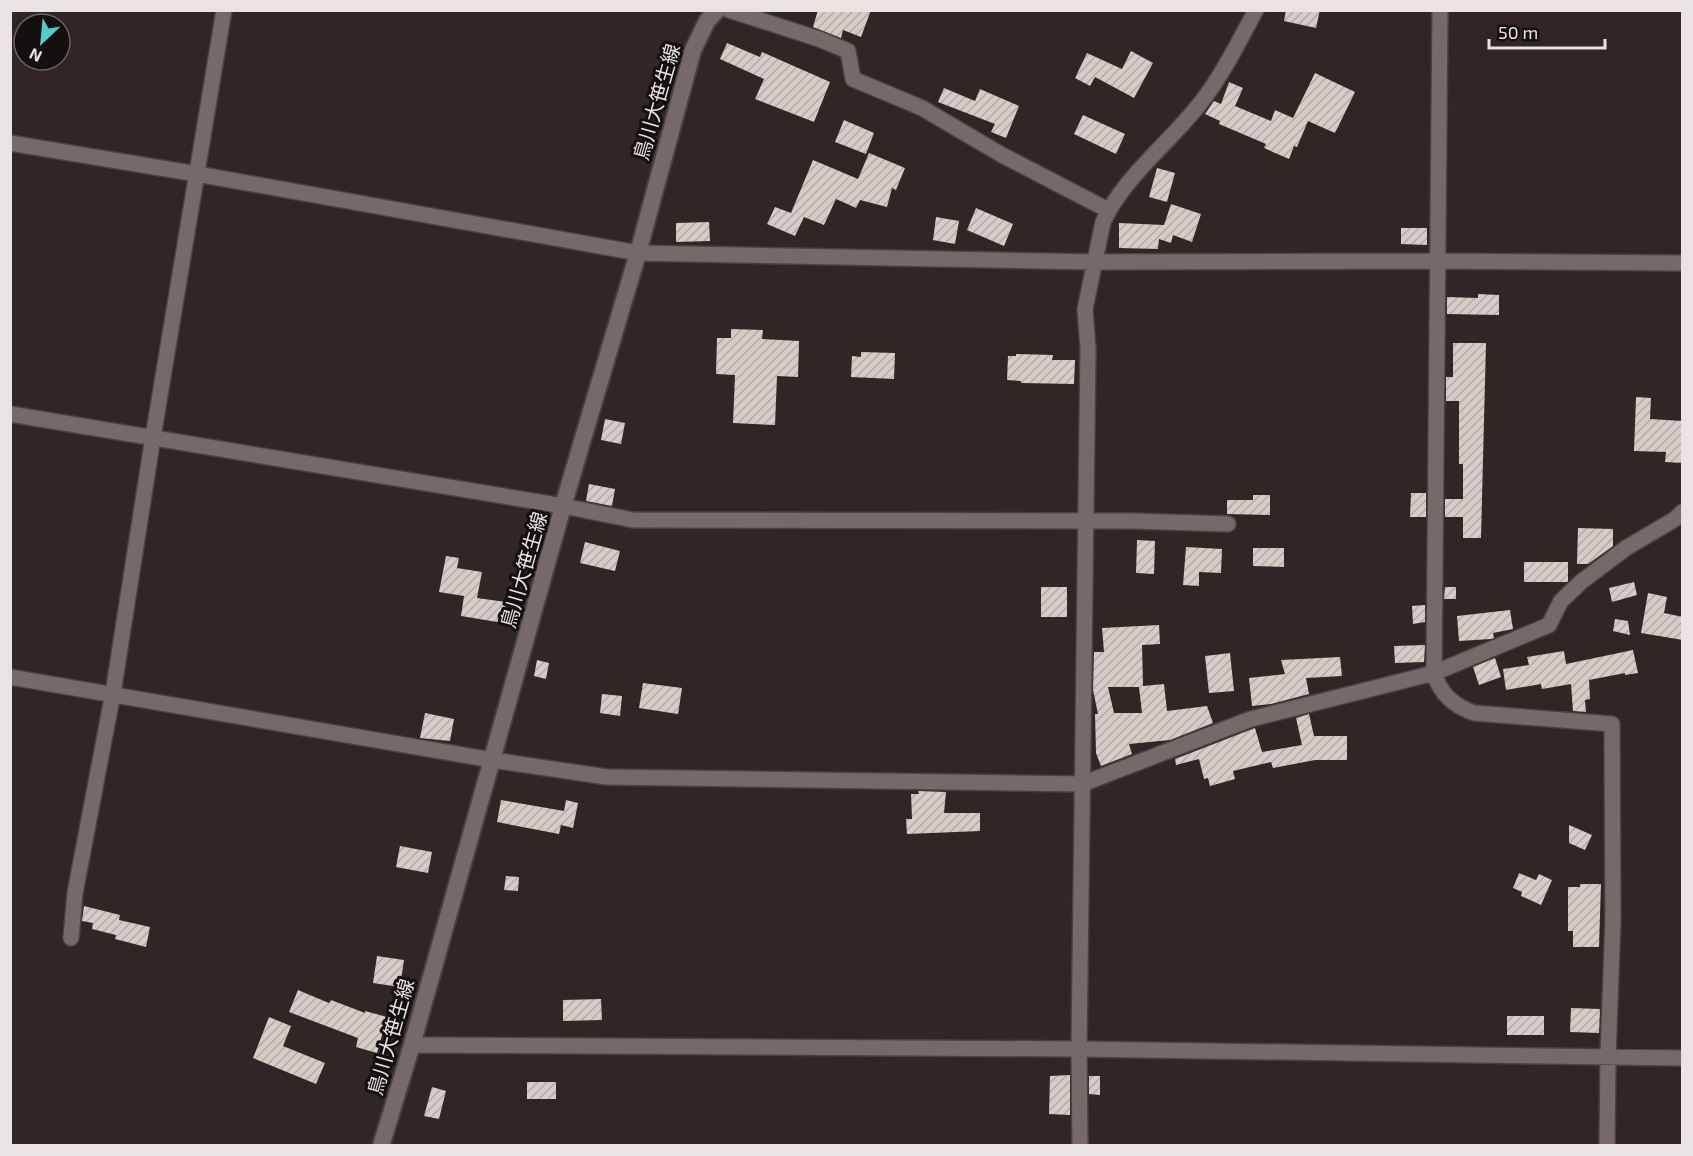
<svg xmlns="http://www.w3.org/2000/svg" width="1693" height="1156" font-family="'Exo 2','Noto Sans JP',sans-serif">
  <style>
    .building { fill: url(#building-hatch); fill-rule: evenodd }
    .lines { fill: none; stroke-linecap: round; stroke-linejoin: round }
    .minor-casing { stroke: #4a4241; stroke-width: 18 }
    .tertiary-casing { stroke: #4a4241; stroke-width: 20 }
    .minor { stroke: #756a69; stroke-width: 15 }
    .tertiary { stroke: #756a69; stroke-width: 16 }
    .labels { text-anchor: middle; stroke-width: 6; stroke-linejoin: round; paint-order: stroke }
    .street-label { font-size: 20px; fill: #eae3e3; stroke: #141010 }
  </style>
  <defs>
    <pattern id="building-hatch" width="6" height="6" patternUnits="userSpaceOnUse" patternTransform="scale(1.5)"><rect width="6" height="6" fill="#d6ccc6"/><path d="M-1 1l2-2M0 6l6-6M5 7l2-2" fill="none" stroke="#b2aaa6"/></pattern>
  </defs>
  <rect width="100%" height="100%" fill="#2f2625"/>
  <!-- building -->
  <path class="building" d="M 818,10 L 871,10 L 861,37 L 843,30 L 841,38 L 813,27 Z
    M 1286,10 L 1320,10 L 1316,28 L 1284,21 Z
    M 727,43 L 760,57 L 762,52 L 830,82 L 814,122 L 755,99 L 764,79 L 720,59 Z
    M 1131,51 L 1153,63 L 1134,98 L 1095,77 L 1090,86 L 1075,78 L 1087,53 L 1122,69 Z
    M 1315,73 L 1355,92 L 1335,133 L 1308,121 L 1297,147 L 1294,146 L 1289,159 L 1264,148 L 1266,144 L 1219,124 L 1220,121 L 1205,114 L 1214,101 L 1221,104 L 1229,82 L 1243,88 L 1235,106 L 1271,121 L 1275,110 L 1293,118 Z
    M 944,88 L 975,101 L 980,89 L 1019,106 L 1006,138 L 991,132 L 995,124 L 938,102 Z
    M 1083,115 L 1125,134 L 1116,154 L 1074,134 Z
    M 844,120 L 874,133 L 866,154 L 835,142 Z
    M 869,153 L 905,168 L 896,190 L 892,188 L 887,207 L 860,200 L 856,208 L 836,199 L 824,225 L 804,217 L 795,236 L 767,224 L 775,207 L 791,213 L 813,160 L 858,179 Z
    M 1157,168 L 1175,173 L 1167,202 L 1149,197 Z
    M 1171,204 L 1201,214 L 1192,242 L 1173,235 L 1171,243 L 1159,239 L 1158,249 L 1119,248 L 1119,223 L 1164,225 Z
    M 976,208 L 1013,224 L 1004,246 L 967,230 Z
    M 936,217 L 959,221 L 955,244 L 933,240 Z
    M 709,222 L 710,241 L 676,242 L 676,223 Z
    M 1401,228 L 1427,228 L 1427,245 L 1401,244 Z
    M 1478,294 L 1499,295 L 1499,315 L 1447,314 L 1447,297 L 1478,298 Z
    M 731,329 L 763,330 L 762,339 L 799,341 L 798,377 L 777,376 L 775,425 L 733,423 L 735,375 L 716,374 L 717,338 L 731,338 Z
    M 1453,343 L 1486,343 L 1481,538 L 1463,538 L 1463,517 L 1445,517 L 1445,499 L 1463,499 L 1463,464 L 1459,464 L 1459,401 L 1446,401 L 1446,377 L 1453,377 Z
    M 861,352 L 895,353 L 894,379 L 851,377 L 852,356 L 861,357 Z
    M 1016,354 L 1053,355 L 1052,360 L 1075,360 L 1074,384 L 1021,383 L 1021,381 L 1007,380 L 1008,356 L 1016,356 Z
    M 1636,397 L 1651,398 L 1650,419 L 1683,421 L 1683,463 L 1665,462 L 1666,452 L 1634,451 Z
    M 605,419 L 625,423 L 621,444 L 601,440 Z
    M 589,484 L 615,489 L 612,506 L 586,501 Z
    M 1411,493 L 1426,493 L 1426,517 L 1410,517 Z
    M 1253,495 L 1270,495 L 1270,515 L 1227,514 L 1227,500 L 1253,500 Z
    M 1578,528 L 1613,529 L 1613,546 L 1588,564 L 1577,564 Z
    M 1137,540 L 1155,541 L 1154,574 L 1136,573 Z
    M 585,542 L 620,551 L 615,571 L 580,563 Z
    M 1186,547 L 1222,549 L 1221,573 L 1199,572 L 1199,586 L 1183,585 Z
    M 1253,548 L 1284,548 L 1284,567 L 1253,566 Z
    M 446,556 L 459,558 L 457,568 L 482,572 L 477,598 L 506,602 L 503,623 L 461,616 L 464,596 L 439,592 Z
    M 1524,562 L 1568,562 L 1568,581 L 1567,582 L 1524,582 Z
    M 1634,582 L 1637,595 L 1612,602 L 1609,588 Z
    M 1041,587 L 1067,587 L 1067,617 L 1041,617 Z
    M 1445,587 L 1456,587 L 1456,599 L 1444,599 Z
    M 1648,593 L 1667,597 L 1664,613 L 1683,617 L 1683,640 L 1641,633 Z
    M 1425,605 L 1425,622 L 1413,624 L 1412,606 Z
    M 1510,610 L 1513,629 L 1493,633 L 1494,638 L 1491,639 L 1459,641 L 1457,616 Z
    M 1615,619 L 1628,621 L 1630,635 L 1613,631 Z
    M 1159,625 L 1160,644 L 1142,645 L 1143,686 L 1164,684 L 1167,711 L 1207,706 L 1213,723 L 1170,740 L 1129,744 L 1132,754 L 1101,766 L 1096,753 L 1095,714 L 1098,714 L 1093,690 L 1094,652 L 1104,652 L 1102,628 ZM 1108,687 L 1139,687 L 1142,713 L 1114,713 Z
    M 1425,645 L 1424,662 L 1395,663 L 1394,646 Z
    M 1633,650 L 1638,673 L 1625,675 L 1625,673 L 1589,680 L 1590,699 L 1585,700 L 1586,712 L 1573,711 L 1571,684 L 1542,689 L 1541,684 L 1506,690 L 1503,669 L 1529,665 L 1527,657 L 1564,651 L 1566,664 Z
    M 1230,653 L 1234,691 L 1209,693 L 1205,656 Z
    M 1340,657 L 1342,676 L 1306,678 L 1309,694 L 1271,704 L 1252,706 L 1249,678 L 1285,674 L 1281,660 Z
    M 1495,658 L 1501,677 L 1479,685 L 1473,667 Z
    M 537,660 L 549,663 L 546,679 L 534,676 Z
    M 643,683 L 682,688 L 678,714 L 639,708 Z
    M 602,694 L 622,696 L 620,716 L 600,713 Z
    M 425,713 L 454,719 L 450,741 L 420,738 Z
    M 1309,714 L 1314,736 L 1347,736 L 1347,760 L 1315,760 L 1273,768 L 1271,762 L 1233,771 L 1235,779 L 1210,786 L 1208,778 L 1204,779 L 1199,759 L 1176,765 L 1175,759 L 1255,728 L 1262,752 L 1302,745 L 1296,718 Z
    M 918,791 L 946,792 L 944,813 L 980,813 L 980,831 L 907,834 L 906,819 L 912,819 L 911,794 L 919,794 Z
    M 501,800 L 564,811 L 566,800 L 578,803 L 573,828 L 561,825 L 559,834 L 497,822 Z
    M 1569,825 L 1592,835 L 1585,850 L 1569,843 Z
    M 400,846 L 432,852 L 428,873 L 396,867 Z
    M 1519,873 L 1536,880 L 1539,874 L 1552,880 L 1541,905 L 1521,896 L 1522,892 L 1513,888 Z
    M 506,876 L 519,877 L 518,891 L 504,890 Z
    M 1580,884 L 1601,884 L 1599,947 L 1573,947 L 1573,931 L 1568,931 L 1568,887 L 1580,887 Z
    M 84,906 L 120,915 L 119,920 L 150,927 L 146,947 L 115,939 L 116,935 L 92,929 L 93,923 L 82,921 Z
    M 377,956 L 404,960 L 400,987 L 373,983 Z
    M 298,990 L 329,1003 L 331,1000 L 365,1013 L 365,1011 L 387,1017 L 377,1053 L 356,1047 L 358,1038 L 289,1012 Z
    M 601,999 L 602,1020 L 563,1021 L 563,1000 Z
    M 1571,1008 L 1600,1009 L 1599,1033 L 1570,1032 Z
    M 1507,1016 L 1544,1016 L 1544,1035 L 1507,1035 Z
    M 269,1017 L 291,1026 L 283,1046 L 325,1063 L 316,1084 L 253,1058 Z
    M 1070,1075 L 1070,1115 L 1049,1114 L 1050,1076 Z
    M 1089,1076 L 1100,1076 L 1100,1095 L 1089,1094 Z
    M 527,1082 L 556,1082 L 556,1099 L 527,1099 Z
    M 432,1087 L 446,1091 L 439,1119 L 424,1116 Z"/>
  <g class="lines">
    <defs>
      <path id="minor" d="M 729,10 L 819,39 L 848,51 L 853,79 L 922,108 L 1002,155 L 1108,210
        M 1440,10 L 1434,673 C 1440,694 1454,706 1474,713 L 1612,724 L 1613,920 L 1608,1056 L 1607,1146
        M 10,143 L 197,174 L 638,253 L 1095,262 L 1437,261 L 1682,263
        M 10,414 L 563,506 L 633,520 L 1133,521 L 1228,524
        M 10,677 L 492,760 L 607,777 L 1082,784 L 1251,719 L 1434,673 L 1549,625 L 1561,601 L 1581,582 L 1626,548 L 1675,519 L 1682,512
        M 71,938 L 75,893 L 113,693 L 153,437 L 224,10
        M 412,1045 L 1079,1049 L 1682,1058
        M 1080,1146 L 1079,1049 L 1088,349 L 1085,309 L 1103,222 C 1125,175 1171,142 1202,101 C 1223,74 1239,41 1256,10"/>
      <path id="tertiary" d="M 381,1146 L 412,1045 L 563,506 L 638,253 L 693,50 L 707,21 L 717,10"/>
    </defs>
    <!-- minor casing -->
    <use href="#minor" class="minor-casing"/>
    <!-- tertiary casing -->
    <use href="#tertiary" class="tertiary-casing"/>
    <!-- minor -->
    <use href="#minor" class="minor"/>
    <!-- tertiary -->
    <use href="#tertiary" class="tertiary"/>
  </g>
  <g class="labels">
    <!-- street labels -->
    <g class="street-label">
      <text transform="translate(657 102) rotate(-74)" y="7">鳥川大笹生線</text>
      <text transform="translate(524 570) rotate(-74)" y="7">鳥川大笹生線</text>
      <text transform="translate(391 1037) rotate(-74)" y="7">鳥川大笹生線</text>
    </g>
  </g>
  <!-- border -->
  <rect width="1693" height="1156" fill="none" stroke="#eae3e3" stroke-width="24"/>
  <!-- north arrow -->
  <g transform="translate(42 42) rotate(206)"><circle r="28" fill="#141010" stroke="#6a6464" stroke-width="1.5"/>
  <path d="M0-4.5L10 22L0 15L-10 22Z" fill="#54cdc7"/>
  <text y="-9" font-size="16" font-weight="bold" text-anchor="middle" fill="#eae3e3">N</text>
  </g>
  <!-- scale -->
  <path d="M1489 39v9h116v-9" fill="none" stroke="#eae3e3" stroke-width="3"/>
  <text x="1498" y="39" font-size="18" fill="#eae3e3" stroke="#141010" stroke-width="4.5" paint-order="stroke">50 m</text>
</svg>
